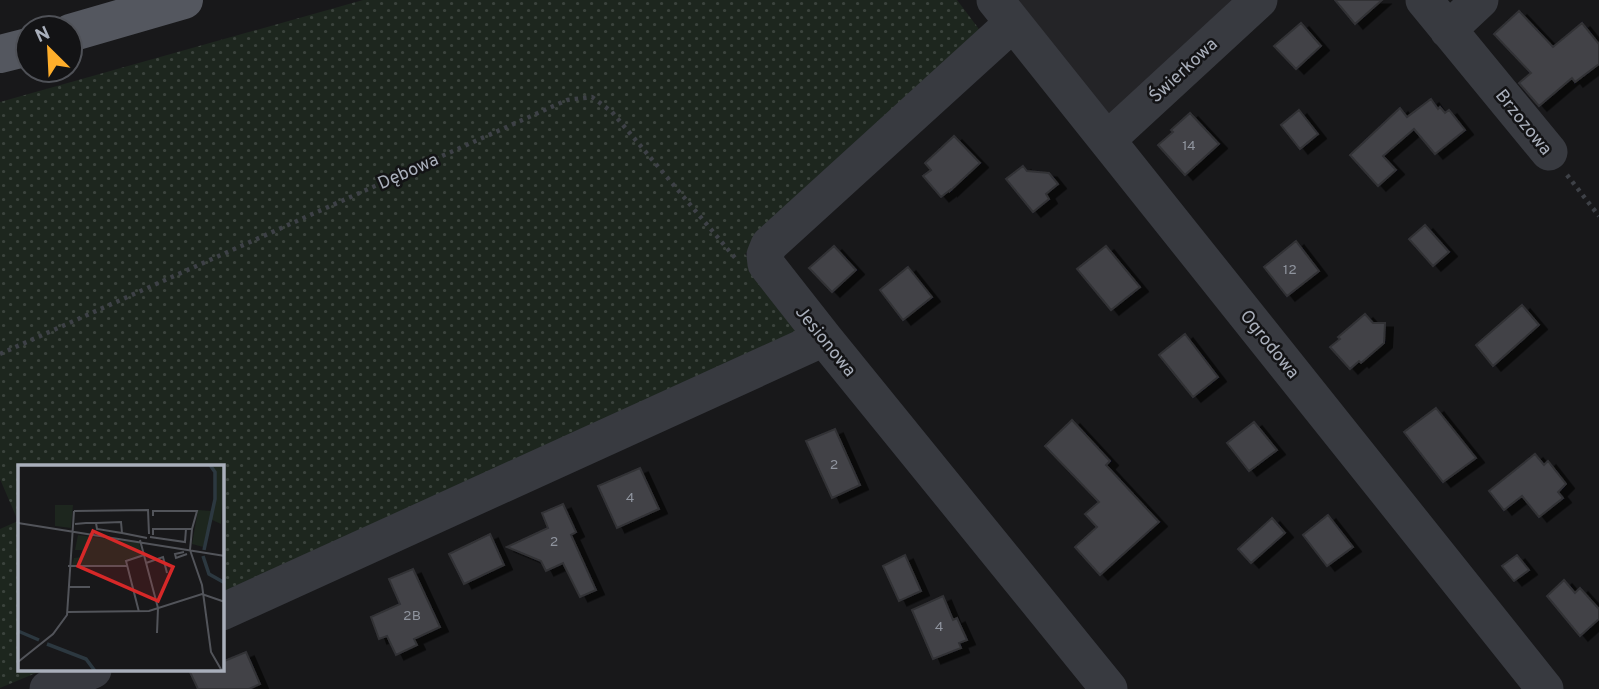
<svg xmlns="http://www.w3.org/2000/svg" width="1599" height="689" font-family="Overpass,sans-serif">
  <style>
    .built { fill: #242427 }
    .grass { fill: url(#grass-dots) }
    .building { fill: #424347; stroke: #323236; stroke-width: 2; filter: url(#shadow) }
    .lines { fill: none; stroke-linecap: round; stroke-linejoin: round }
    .path { stroke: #3e4147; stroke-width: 4.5; stroke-dasharray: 3.5 5; stroke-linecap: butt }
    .minor { stroke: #383a40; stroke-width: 37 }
    .major { stroke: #54575f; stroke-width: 38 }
    .labels { text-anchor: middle; stroke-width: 5; stroke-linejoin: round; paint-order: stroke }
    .number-label { font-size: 14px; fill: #8f949e }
    .street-label { font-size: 18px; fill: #a9afbb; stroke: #131315 }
    .inset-river { fill: none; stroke: #2c3840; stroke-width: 3.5 }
    .inset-road { fill: none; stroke: #52545a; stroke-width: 2 }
    .view { fill: #d62828; fill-opacity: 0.15; stroke: #d62828; stroke-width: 3.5 }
    .inset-edge { fill: none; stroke: #a9afbb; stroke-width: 3.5 }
  </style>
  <defs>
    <pattern id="grass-dots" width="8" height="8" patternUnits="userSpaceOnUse" patternTransform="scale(1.75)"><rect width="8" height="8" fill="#1d261e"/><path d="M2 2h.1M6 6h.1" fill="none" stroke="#3b433d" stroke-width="1.8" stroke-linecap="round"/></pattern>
    <filter id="shadow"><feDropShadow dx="8" dy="4.5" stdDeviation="0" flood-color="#0009"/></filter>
  </defs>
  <rect width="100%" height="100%" fill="#18181a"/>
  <!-- built -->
  <path class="built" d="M 1013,0 L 1240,0 L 1112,120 Z"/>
  <!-- grass -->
  <path class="grass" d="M 363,0 L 957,0 L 982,33 L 745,254 L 811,338 L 222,592 L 222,467 L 19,467 L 19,670 L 43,670 L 0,688 L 0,529 L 18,521 L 0,479 L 0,102 Z"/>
  <!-- building -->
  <path class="building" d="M 1335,0 L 1382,0 L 1355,24 Z
    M 1519,11 L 1553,47 L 1582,23 L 1599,44 L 1599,64 L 1575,82 L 1572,78 L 1539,106 L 1519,83 L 1531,73 L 1494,34 Z
    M 1301,23 L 1321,46 L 1296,69 L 1274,46 Z
    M 1431,99 L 1438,109 L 1440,107 L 1445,113 L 1449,110 L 1465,130 L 1435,154 L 1414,129 L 1383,156 L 1396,170 L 1378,186 L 1350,155 L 1400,108 L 1407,117 Z
    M 1299,110 L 1318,134 L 1300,149 L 1281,125 Z
    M 1190,113 L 1219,144 L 1185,175 L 1158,145 L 1173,132 L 1171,130 Z
    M 954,136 L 980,163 L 950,191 L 950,190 L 941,197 L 923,176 L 931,170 L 925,163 Z
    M 1023,166 L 1027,171 L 1049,173 L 1058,184 L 1046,194 L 1049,199 L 1033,212 L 1006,179 Z
    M 1425,225 L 1449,252 L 1433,266 L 1409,239 Z
    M 1296,241 L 1319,271 L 1287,296 L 1264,267 Z
    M 834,246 L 856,270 L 832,292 L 809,268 Z
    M 1106,246 L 1140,287 L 1111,310 L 1077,269 Z
    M 908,267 L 932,297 L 903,320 L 880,290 Z
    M 1522,305 L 1539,325 L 1493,366 L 1476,345 Z
    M 1365,314 L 1373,323 L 1385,323 L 1384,343 L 1361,363 L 1359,361 L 1350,369 L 1330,347 L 1340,339 L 1338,337 Z
    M 1185,334 L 1218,377 L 1193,397 L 1159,355 Z
    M 1436,408 L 1476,458 L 1443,482 L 1404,432 Z
    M 1072,420 L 1110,461 L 1106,465 L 1159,522 L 1100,575 L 1075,547 L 1097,527 L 1085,514 L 1099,502 L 1045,446 Z
    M 1254,422 L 1277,450 L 1249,471 L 1227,443 Z
    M 835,429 L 860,485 L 832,498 L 806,441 Z
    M 1535,454 L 1544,465 L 1548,461 L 1566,484 L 1558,492 L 1563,498 L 1539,517 L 1522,496 L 1504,510 L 1489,491 Z
    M 640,468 L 659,509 L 617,528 L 598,486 Z
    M 563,504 L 576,532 L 571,535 L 596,590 L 580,597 L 563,563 L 546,571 L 541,561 L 507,547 L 548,528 L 542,513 Z
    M 1328,515 L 1353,547 L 1327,566 L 1303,535 Z
    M 1272,518 L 1285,533 L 1251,563 L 1238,549 Z
    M 490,534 L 504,565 L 464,584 L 449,554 Z
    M 905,555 L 921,591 L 899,601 L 883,566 Z
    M 1517,555 L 1529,570 L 1514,581 L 1502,566 Z
    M 413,569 L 440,627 L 414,639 L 417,645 L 396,655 L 387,636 L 379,639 L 371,617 L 400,604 L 389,579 Z
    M 1564,580 L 1575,593 L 1580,588 L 1599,609 L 1599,619 L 1580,636 L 1547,596 Z
    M 943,596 L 953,620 L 957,618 L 967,640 L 959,643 L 961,648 L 933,659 L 912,610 Z
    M 246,652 L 260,684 L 249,689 L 198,689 L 189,670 L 222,670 L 222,662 Z"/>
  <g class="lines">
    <!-- path -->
    <path class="path" d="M 1567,175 L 1599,216
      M 0,354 L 567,100 L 592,97 L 612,112 L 736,259"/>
    <!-- minor -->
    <path class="minor" d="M 995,0 L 1545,689
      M 1424,0 L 1549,152
      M 1013,23 L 769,245 L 765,255 L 766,264 L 824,338 L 1109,689
      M 1448,30 L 1480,0
      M 1107,140 L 1259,0
      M 222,612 L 824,338
      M 48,689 L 93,670"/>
    <!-- major -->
    <path class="major" d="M 70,33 L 184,0
      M 0,54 L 28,47"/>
  </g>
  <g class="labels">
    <!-- number labels -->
    <g class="number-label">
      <text x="1189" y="150">14</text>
      <text x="1290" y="274">12</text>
      <text x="834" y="469">2</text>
      <text x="630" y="502">4</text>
      <text x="554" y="546">2</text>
      <text x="412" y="620">2B</text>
      <text x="939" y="631">4</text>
    </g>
    <!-- street labels -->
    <g class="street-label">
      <text transform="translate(1183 70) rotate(-43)" y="6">Świerkowa</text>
      <text transform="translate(1524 122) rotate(51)" y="6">Brzozowa</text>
      <text transform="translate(408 171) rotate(-24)" y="6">Dębowa</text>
      <text transform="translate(826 341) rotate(51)" y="6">Jesionowa</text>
      <text transform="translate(1270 344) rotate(51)" y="6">Ogrodowa</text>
    </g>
  </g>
  <!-- overview -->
  <g transform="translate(18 465)">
    <rect width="206" height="206" fill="#18181a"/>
    <path d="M 192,0 L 206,0 L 203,59 L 192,54 L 198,36 L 198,8 ZM 37,40 L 55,40 L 53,63 L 37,61 ZM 180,45 L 194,46 L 185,82 L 174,79 ZM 60,70 L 121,78 L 124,90 L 107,95 L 108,101 L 54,100 L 56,93 L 65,92 L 64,85 L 57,85 Z" fill="#1d261e"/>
    <path class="inset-river" d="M 186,85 L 197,34 L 197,7 L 192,0M 185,91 L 191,109 L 207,118M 0,166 L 21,175M 29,179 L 68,194 L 77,206"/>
    <path class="inset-road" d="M 56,46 L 130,45 L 131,69M 135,51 L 135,46 L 179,46 L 174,64M 0,58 L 207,91M 57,59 L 68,58 L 78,58 L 103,57 L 104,68 L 79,64 L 78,58M 104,68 L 129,73M 135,70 L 135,64 L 168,64M 132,72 L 167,77 L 168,64 L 174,64 L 172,85 L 184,120 L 193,187 L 204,206M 122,75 L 140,143 L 139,168M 166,87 L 157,89 L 158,93 L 169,89M 128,98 L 145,92 L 149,108M 50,101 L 109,101M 51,122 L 72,122M 50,147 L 131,146 L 184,129 L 207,137M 121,147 L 108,96 L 126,90M 0,197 L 35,169 L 49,150 L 56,46"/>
    <path class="view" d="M 75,66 L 155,102 L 140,136 L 60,101 Z"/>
    <rect width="206" height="206" class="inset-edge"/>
  </g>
  <!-- north arrow -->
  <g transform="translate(49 49) rotate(336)"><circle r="33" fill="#131315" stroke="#4f5157" stroke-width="2"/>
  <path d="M0-5L12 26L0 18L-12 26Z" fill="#ffae2b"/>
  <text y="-10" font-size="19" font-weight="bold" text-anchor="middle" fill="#a9afbb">N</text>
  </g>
</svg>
